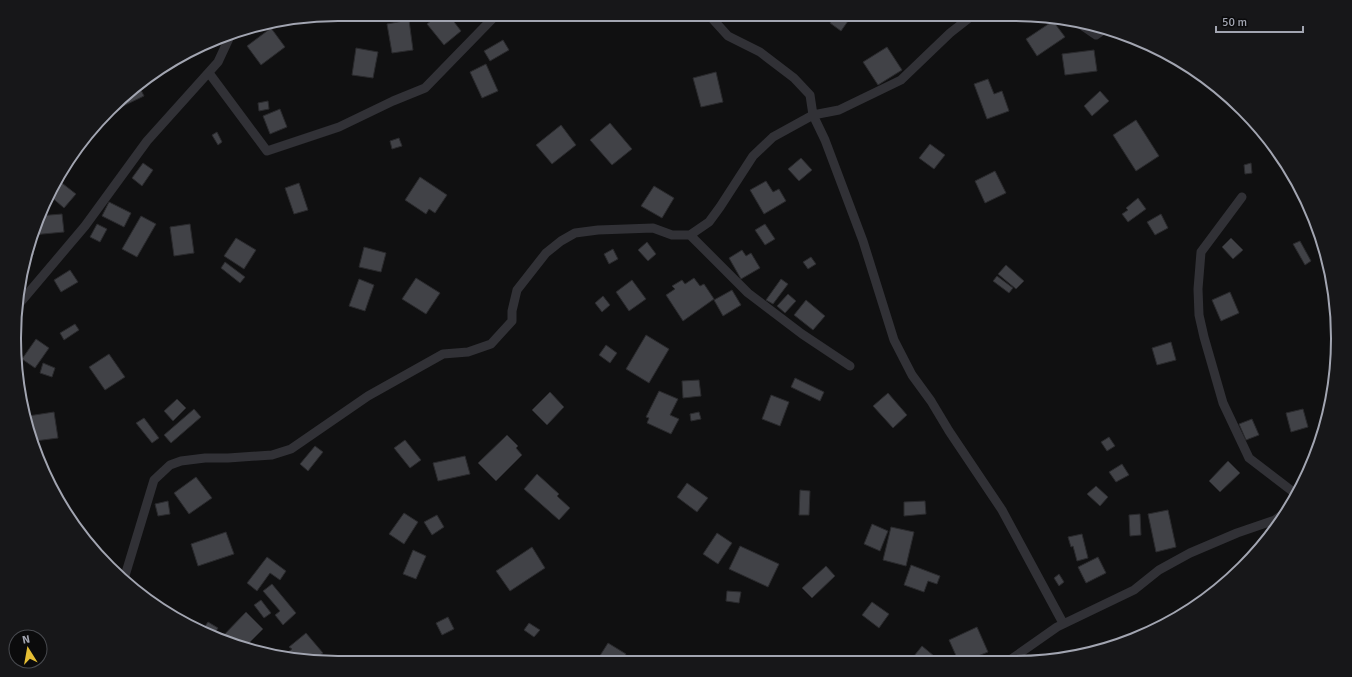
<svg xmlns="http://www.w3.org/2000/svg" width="1352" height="677" font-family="Signika,sans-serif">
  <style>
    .building { fill: #414247; stroke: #2a2a2d }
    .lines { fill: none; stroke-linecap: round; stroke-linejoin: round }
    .minor { stroke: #313136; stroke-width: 9 }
    .rim { fill: none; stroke: #a2a5b1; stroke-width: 2 }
  </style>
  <rect width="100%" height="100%" fill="#101011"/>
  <!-- building -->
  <path class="building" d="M 440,14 L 448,14 L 461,31 L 444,45 L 427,24 Z
    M 836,14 L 839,14 L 848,21 L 841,31 L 830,23 Z
    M 409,20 L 413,50 L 392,53 L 387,24 Z
    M 1053,21 L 1065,37 L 1037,56 L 1026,39 Z
    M 271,28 L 285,47 L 261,65 L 247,46 Z
    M 503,40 L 509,50 L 490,61 L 484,51 Z
    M 887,47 L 902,70 L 878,85 L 863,62 Z
    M 356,48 L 378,52 L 373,78 L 352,75 Z
    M 1094,50 L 1097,71 L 1065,75 L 1062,54 Z
    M 486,64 L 498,91 L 482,98 L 470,72 Z
    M 716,72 L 723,102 L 701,107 L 693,78 Z
    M 988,79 L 994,94 L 1002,91 L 1009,111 L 987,119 L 974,84 Z
    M 138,84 L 144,96 L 123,106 L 121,102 Z
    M 1100,91 L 1109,101 L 1092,116 L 1084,106 Z
    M 268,101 L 269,109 L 259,111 L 258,103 Z
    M 280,109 L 287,127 L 270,134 L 263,116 Z
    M 1136,120 L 1159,156 L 1136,171 L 1113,135 Z
    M 610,123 L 632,149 L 612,165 L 590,140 Z
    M 561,125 L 576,145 L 552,164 L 536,145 Z
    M 217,132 L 222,142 L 218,145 L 212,135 Z
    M 399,138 L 402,146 L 392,149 L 390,141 Z
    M 930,144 L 945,155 L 934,169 L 919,158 Z
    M 801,158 L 812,170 L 799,181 L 788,169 Z
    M 143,163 L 153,170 L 142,186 L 132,178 Z
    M 1251,163 L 1252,173 L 1245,174 L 1244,165 Z
    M 995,171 L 1006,193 L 985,203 L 975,181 Z
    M 420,177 L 447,195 L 435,213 L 429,209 L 426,214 L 405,200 Z
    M 58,180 L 76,194 L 64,208 L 49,195 Z
    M 766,181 L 773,192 L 779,189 L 786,201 L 764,214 L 750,190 Z
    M 299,183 L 308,210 L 294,214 L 285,188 Z
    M 654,186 L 674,198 L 662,218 L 641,206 Z
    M 1138,198 L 1146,209 L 1128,222 L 1122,214 L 1128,210 L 1126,208 Z
    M 109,202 L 131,213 L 124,227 L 102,216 Z
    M 62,214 L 64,232 L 32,235 L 38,216 Z
    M 1161,214 L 1168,228 L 1155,235 L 1147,222 Z
    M 141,216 L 156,224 L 137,257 L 122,249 Z
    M 97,224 L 107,229 L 100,242 L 90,237 Z
    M 190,224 L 194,253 L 174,256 L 170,227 Z
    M 765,224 L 775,239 L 765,245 L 755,230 Z
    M 236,238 L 256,250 L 244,269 L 224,256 Z
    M 1231,238 L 1243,250 L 1233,259 L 1222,247 Z
    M 1300,241 L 1311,261 L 1305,265 L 1293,244 Z
    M 647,242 L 656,254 L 648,261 L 638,250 Z
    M 364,247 L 386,253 L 381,272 L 359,267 Z
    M 28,248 L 34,254 L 27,261 L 25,259 Z
    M 613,249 L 618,259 L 609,264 L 604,254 Z
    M 742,250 L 746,256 L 751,253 L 760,268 L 741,279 L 729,258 Z
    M 811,257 L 816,264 L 808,269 L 803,262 Z
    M 225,262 L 245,277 L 240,283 L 221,268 Z
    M 1006,265 L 1024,281 L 1016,289 L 998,274 Z
    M 70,270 L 78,282 L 61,292 L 54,280 Z
    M 997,276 L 1013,288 L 1009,293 L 993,281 Z
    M 416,278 L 440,293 L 426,314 L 402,299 Z
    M 694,278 L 700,286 L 704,284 L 714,299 L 683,321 L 666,295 L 675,289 L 672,286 L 682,280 L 685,284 Z
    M 359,279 L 374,285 L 365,311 L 349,306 Z
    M 781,279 L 788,284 L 773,304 L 766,300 Z
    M 632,280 L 646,299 L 629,311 L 616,292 Z
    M 732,290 L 741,305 L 723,316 L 714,300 Z
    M 1230,292 L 1239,313 L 1221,321 L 1212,300 Z
    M 788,294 L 796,301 L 785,313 L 777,306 Z
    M 603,296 L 610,305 L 602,312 L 595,303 Z
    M 806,300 L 825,316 L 813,330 L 794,315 Z
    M 75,324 L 79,330 L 64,340 L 60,333 Z
    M 646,335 L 669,349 L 649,383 L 626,369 Z
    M 36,339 L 49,348 L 35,368 L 22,359 Z
    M 1171,342 L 1176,360 L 1157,365 L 1152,348 Z
    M 606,345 L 617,353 L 610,363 L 599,355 Z
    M 109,354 L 125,377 L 105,390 L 89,367 Z
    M 43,363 L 55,368 L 52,377 L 40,373 Z
    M 795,378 L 824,392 L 820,401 L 791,387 Z
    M 699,380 L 701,396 L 683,398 L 682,381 Z
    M 659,391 L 678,399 L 670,415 L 679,419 L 671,434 L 647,423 L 649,418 L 646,417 Z
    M 550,392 L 564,407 L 547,425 L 532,410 Z
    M 888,393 L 907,415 L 893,428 L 873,406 Z
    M 771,395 L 789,402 L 780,426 L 762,419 Z
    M 177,399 L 186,408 L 173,421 L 164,411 Z
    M 194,409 L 201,417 L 171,443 L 164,435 Z
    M 1303,409 L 1308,427 L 1291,432 L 1286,413 Z
    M 54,412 L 58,438 L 35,441 L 28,416 Z
    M 699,412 L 701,419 L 691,421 L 690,414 Z
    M 144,418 L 159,438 L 152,443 L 136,423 Z
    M 1252,419 L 1259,435 L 1246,440 L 1239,424 Z
    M 507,435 L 518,446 L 516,448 L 522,455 L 496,481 L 478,463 Z
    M 1109,437 L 1115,446 L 1107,451 L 1101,442 Z
    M 405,440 L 421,460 L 410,468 L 394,448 Z
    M 315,446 L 323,452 L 308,471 L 300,464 Z
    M 465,456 L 470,474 L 438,481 L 433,463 Z
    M 1228,461 L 1240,473 L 1220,492 L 1209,481 Z
    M 1122,464 L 1129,475 L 1116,482 L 1109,472 Z
    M 537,474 L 559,494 L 557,496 L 570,508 L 559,520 L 524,489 Z
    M 196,477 L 212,498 L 189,514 L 174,493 Z
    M 687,483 L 708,498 L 697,512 L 677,497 Z
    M 1096,486 L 1108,497 L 1100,506 L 1087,494 Z
    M 800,490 L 810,491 L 809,515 L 799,515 Z
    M 168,501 L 170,514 L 158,516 L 155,504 Z
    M 925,501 L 926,514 L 904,516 L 904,502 Z
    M 1168,510 L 1176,547 L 1156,552 L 1148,514 Z
    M 404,513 L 418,522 L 404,544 L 389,534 Z
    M 1140,514 L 1141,535 L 1130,536 L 1129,515 Z
    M 437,515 L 444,527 L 432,535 L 424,522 Z
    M 872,524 L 888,531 L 880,551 L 864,544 Z
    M 891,527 L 914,532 L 906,566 L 883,560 Z
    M 226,532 L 234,554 L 198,566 L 191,544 Z
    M 717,533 L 732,543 L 718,564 L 703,554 Z
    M 1082,534 L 1088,558 L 1077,561 L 1073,546 L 1071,547 L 1068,537 Z
    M 740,546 L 779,564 L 768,587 L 729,569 Z
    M 532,547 L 545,568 L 510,591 L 496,571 Z
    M 413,550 L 426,556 L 416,579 L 403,574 Z
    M 267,557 L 286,571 L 280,580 L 270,573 L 257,591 L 247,583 Z
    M 1098,557 L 1106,573 L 1086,583 L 1078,567 Z
    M 911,565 L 940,576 L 937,584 L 928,581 L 924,592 L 904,585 Z
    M 826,566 L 835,576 L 812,598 L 802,588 Z
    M 1059,574 L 1064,582 L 1059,586 L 1054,578 Z
    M 272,584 L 296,613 L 283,625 L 275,615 L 280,611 L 263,591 Z
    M 727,591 L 741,592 L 739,603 L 726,601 Z
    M 261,600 L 271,613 L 264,618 L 254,605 Z
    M 872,602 L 889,614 L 879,628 L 862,615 Z
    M 246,612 L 263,629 L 244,648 L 220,639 Z
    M 448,617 L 454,629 L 442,635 L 436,623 Z
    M 208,622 L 218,628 L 213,636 L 201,632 Z
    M 529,623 L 540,630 L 534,637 L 524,630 Z
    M 977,627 L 988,652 L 968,660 L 958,660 L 949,640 Z
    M 306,633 L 323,653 L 317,657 L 321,662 L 283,656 L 292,649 L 289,647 Z
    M 608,643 L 626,654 L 622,661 L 596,662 Z
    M 922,646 L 940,661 L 910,661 Z"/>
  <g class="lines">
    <!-- minor -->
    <path class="minor" d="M 708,14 L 728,36 L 760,52 L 794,78 L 810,95 L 813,115 L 825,140 L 863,241 L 894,340 L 912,375 L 931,401 L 949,431 L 1002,510 L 1063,623
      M 1077,22 L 1096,35 L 1106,28
      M 209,73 L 267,151 L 339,127 L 393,101 L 425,88 L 497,14
      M 1242,197 L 1201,252 L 1198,289 L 1199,315 L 1204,337 L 1223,403 L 1249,458 L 1296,494
      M 690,235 L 748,293 L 802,334 L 850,366
      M 19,304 L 85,226 L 147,141 L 218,62 L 232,32
      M 124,579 L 154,480 L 170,465 L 181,461 L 205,458 L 228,458 L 272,455 L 291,449 L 368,396 L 443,354 L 468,352 L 491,344 L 512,321 L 512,311 L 517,290 L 546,253 L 561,241 L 575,233 L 598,230 L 653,228 L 672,235 L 690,235 L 709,222 L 720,207 L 753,156 L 773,137 L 813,115 L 839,110 L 901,80 L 950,33 L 973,15
      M 1010,660 L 1057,627 L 1134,590 L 1159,570 L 1190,553 L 1237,533 L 1275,520 L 1282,515"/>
  </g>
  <!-- crop -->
  <path d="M0 0H1352V677H0ZM338 21H1014A317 317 0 0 1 1331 338V339A317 317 0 0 1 1014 656H338A317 317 0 0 1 21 339V338A317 317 0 0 1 338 21Z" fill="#171719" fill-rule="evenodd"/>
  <path class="rim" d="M338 21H1014A317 317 0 0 1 1331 338V339A317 317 0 0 1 1014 656H338A317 317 0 0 1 21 339V338A317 317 0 0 1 338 21Z"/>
  <!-- north arrow -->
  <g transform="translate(28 649) rotate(349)"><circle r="19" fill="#0b0b0c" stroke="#47494e"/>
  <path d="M0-3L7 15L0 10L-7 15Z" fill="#e5be34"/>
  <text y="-6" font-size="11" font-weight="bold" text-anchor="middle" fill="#a2a5b1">N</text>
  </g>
  <!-- scale -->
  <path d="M1216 26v6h87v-6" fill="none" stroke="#a2a5b1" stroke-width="2"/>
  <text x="1222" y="26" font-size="12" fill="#a2a5b1" stroke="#0b0b0c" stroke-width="3" paint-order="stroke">50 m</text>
</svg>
